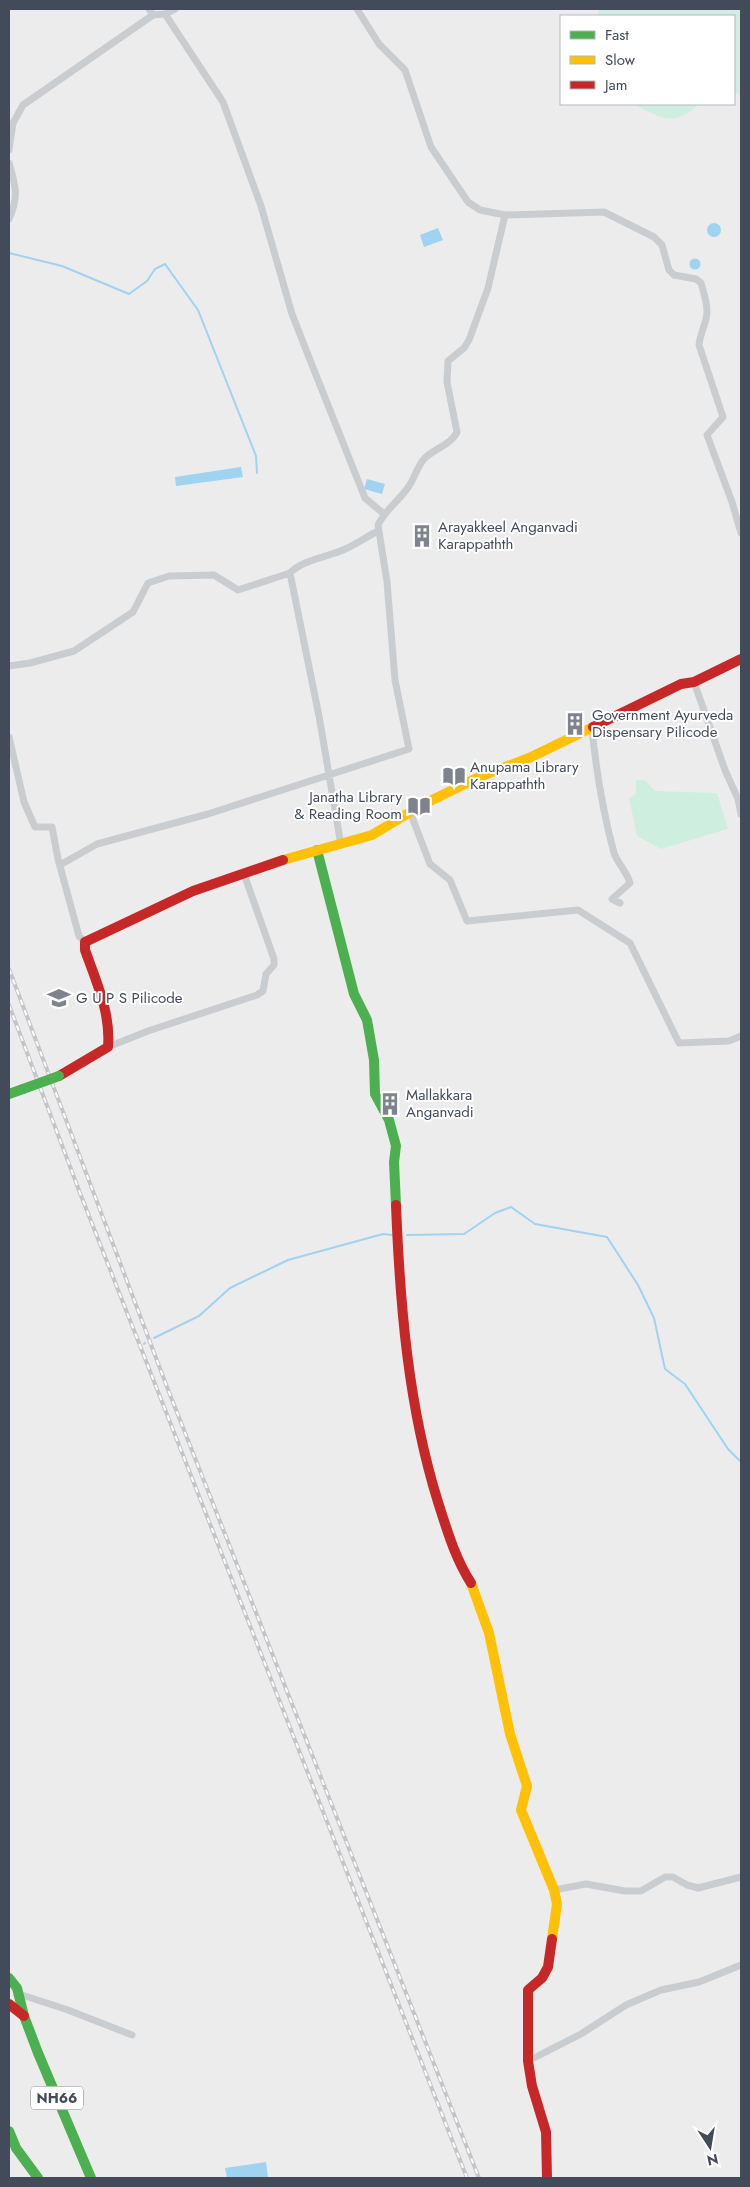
<svg xmlns="http://www.w3.org/2000/svg" width="750" height="2187" font-family="Jost,sans-serif">
  <style>
    .green { fill: #ceefdf }
    .water { fill: #9fd3f0 }
    .lines { fill: none; stroke-linecap: round; stroke-linejoin: round }
    .stream { stroke: #9fd3f0; stroke-width: 2 }
    .street { stroke: #cacdd0; stroke-width: 7 }
    .fast { stroke: #4caf50; stroke-width: 10 }
    .slow { stroke: #ffc107; stroke-width: 10 }
    .jam { stroke: #c62828; stroke-width: 10 }
    .rail-casing { stroke: #c3c5c8; stroke-width: 4 }
    .rail { stroke: #fff; stroke-width: 2; stroke-dasharray: 5.5; stroke-linecap: butt }
    .fast-bridge { stroke: #4caf50; stroke-width: 10 }
    .labels { text-anchor: middle; stroke-width: 4; stroke-linejoin: round; paint-order: stroke }
    .shield { fill: #fff; stroke: #7b818c; stroke-width: 1 }
    .shield-label { font-size: 14px; font-weight: bold; fill: #434b5a }
    .poi-label { font-size: 15px; fill: #434b5a; stroke: #fff; text-anchor: start }
  </style>
  <rect width="100%" height="100%" fill="#edecec"/>
  <!-- green -->
  <path class="green" d="M 600,9 L 741,9 L 741,97 L 734,91 L 734,16 L 597,16 Z
    M 633,104 L 699,104 C 673,129 660,117 633,104 Z
    M 636,780 L 645,780 L 655,791 L 717,793 L 728,829 L 661,849 L 637,836 L 629,798 L 636,794 Z"/>
  <!-- water -->
  <path class="water" d="M707 230a7 7 0 1 1 14 0a7 7 0 1 1-14 0Z
    M 438,228 L 443,240 L 424,247 L 420,235 Z
    M689.5 264a5.5 5.5 0 1 1 11 0a5.5 5.5 0 1 1-11 0Z
    M 241,467 L 243,477 L 176,486 L 175,477 Z
    M 367,479 L 385,484 L 382,494 L 364,489 Z
    M 266,2162 L 268,2178 L 227,2178 L 225,2168 Z"/>
  <g class="lines">
    <!-- stream -->
    <path class="stream" d="M 9,253 L 62,266 L 129,294 L 147,281 L 155,269 L 165,264 L 198,310 L 256,456 L 257,473
      M 407,1235 L 464,1234 L 495,1213 L 511,1207 L 535,1224 L 607,1237 L 638,1285 L 654,1318 L 665,1369 L 685,1384 L 728,1449 L 741,1462
      M 154,1338 L 199,1316 L 230,1288 L 288,1260 L 383,1234 L 393,1235
      M 144,1344 L 145,1343"/>
    <!-- street -->
    <path class="street" d="M 149,9 L 153,15 L 165,14 L 175,9
      M 357,9 L 379,44 L 405,70 L 431,147 L 468,202 L 480,210 L 505,215 L 604,212 L 654,237 L 662,245 L 669,270 L 674,275 L 696,279 L 701,283 C 704,294 709,308 706,319 C 704,328 700,335 699,345 L 723,417 L 707,435 L 732,502 L 741,533
      M 165,14 L 223,102 L 261,206 L 292,314 L 312,365 L 365,498 L 384,514
      M 9,150 L 13,123 L 23,105 L 153,15
      M 9,163 C 16,187 19,196 9,219
      M 9,666 L 30,663 L 74,651 L 133,612 L 148,583 L 169,576 L 214,575 L 238,590 L 290,573
      M 694,682 L 725,770 L 738,799 L 741,814
      M 592,728 C 596,770 603,812 614,853 C 618,864 627,872 630,883 L 612,899 L 620,903
      M 9,737 L 24,802 L 35,827 L 52,827 L 58,859 L 79,936 L 85,942
      M 410,812 L 430,864 L 450,880 L 467,921 L 578,910 L 630,943 L 679,1043 L 729,1041 L 741,1036
      M 341,845 L 319,716 L 290,573 C 302,560 327,557 343,550 C 355,545 366,537 378,531
      M 60,865 L 97,844 L 208,814 L 409,749 L 395,680 L 387,582 L 378,525 C 385,510 400,500 409,486 C 415,477 417,467 424,459 C 433,449 451,445 457,432 L 447,382 L 448,361 L 464,348 L 469,340 L 488,288 L 505,215
      M 108,1047 L 148,1031 L 257,995 L 263,991 L 266,974 L 274,965 L 274,959 L 244,874
      M 554,1890 L 586,1884 L 625,1891 L 641,1891 L 665,1877 L 673,1877 L 687,1885 L 698,1888 L 741,1877
      M 19,1994 L 68,2010 L 132,2035
      M 528,2061 L 581,2034 L 626,2005 L 661,1990 L 699,1982 L 741,1965"/>
    <!-- fast -->
    <path class="fast" d="M 317,850 L 354,994 L 367,1020 L 374,1060 L 375,1094 L 389,1120 L 396,1146 L 394,1162 L 396,1205
      M 9,1094 L 23,1089
      M 9,1978 L 17,1988 L 24,2016 L 38,2053 L 91,2178
      M 9,2131 L 16,2148 L 38,2178"/>
    <!-- slow -->
    <path class="slow" d="M 283,860 L 372,835 L 422,805 L 479,777 L 529,758 L 593,727
      M 471,1583 L 489,1633 L 510,1734 L 527,1786 L 521,1810 L 554,1890 L 557,1904 L 552,1939"/>
    <!-- jam -->
    <path class="jam" d="M 593,727 L 681,684 L 694,682 L 741,659
      M 59,1076 L 108,1047 C 111,1013 96,981 85,950 L 85,942 L 193,891 L 283,860
      M 396,1205 C 400,1305 408,1406 438,1502 C 447,1530 455,1558 471,1583
      M 9,2004 L 24,2016
      M 547,2178 L 546,2132 L 532,2086 L 528,2061 L 528,1990 L 542,1978 L 548,1967 L 552,1939"/>
    <defs>
      <path id="rail" d="M 9,969 L 167,1387 L 479,2178
        M 9,1005 L 80,1193 L 467,2178"/>
    </defs>
    <!-- rail casing -->
    <use href="#rail" class="rail-casing"/>
    <!-- rail -->
    <use href="#rail" class="rail"/>
    <!-- fast-bridge -->
    <path class="fast-bridge" d="M 23,1089 L 59,1076"/>
  </g>
  <!-- icons -->
  <defs>
    <symbol id="building-bare" viewBox="-9 -9 18 18"><path d="M-4-6H4V6H1V3H-1V6H-4ZM-2.5-4.3h1.7v1.8h-1.7ZM.8-4.3h1.7v1.8H.8ZM-2.5-1h1.7V.8h-1.7ZM.8-1h1.7V.8H.8Z" fill="#7e838d" stroke="#fff" stroke-width="2.5" paint-order="stroke"/></symbol>
    <symbol id="library-bare" viewBox="-9 -9 18 18"><path d="M-6-4Q-3-5.5-.7-3.5V5Q-3 3-6 4ZM6-4Q3-5.5 .7-3.5V5Q3 3 6 4Z" fill="#7e838d" stroke="#fff" stroke-width="2.5" paint-order="stroke"/></symbol>
    <symbol id="school-bare" viewBox="-9 -9 18 18"><path d="M0-5L7-2L0 1L-7-2ZM-4 1L0 2.5L4 1V4Q0 6-4 4Z" fill="#7e838d" stroke="#fff" stroke-width="2.5" paint-order="stroke"/></symbol>
  </defs>
  <g fill-rule="evenodd">
    <use href="#building-bare" x="406" y="520" width="32" height="32"/>
    <use href="#building-bare" x="559" y="708" width="32" height="32"/>
    <use href="#library-bare" x="438" y="760" width="32" height="32"/>
    <use href="#library-bare" x="403" y="790" width="32" height="32"/>
    <use href="#school-bare" x="43" y="982" width="32" height="32"/>
    <use href="#building-bare" x="374" y="1088" width="32" height="32"/>
  </g>
  <g class="labels">
    <!-- shield labels -->
    <rect class="shield" x="31" y="2086.5" width="52" height="23" rx="4"/>
    <g class="shield-label">
      <text x="57" y="2103">NH66</text>
    </g>
    <!-- poi labels -->
    <g class="poi-label">
      <text x="438" y="532">Arayakkeel Anganvadi<tspan x="438" dy="17">Karappathth</tspan></text>
      <text x="592" y="720">Government Ayurveda<tspan x="592" dy="17">Dispensary Pilicode</tspan></text>
      <text x="470" y="772">Anupama Library<tspan x="470" dy="17">Karappathth</tspan></text>
      <text x="402" y="802" text-anchor="end">Janatha Library<tspan x="402" dy="17">&amp; Reading Room</tspan></text>
      <text x="76" y="1003">G U P S Pilicode</text>
      <text x="406" y="1100">Mallakkara<tspan x="406" dy="17">Anganvadi</tspan></text>
    </g>
  </g>
  <!-- border -->
  <rect width="750" height="2187" fill="none" stroke="#434b5a" stroke-width="20"/>
  <!-- legend -->
  <rect x="560" y="15" width="175" height="90" fill="#ffffff" stroke="#b4b7bd"/>
  <rect x="570" y="31" width="25" height="8" fill="#4caf50" stroke="#b4b7bd"/>
  <text x="605" y="40" font-size="15" fill="#434b5a">Fast</text>
  <rect x="570" y="56" width="25" height="8" fill="#ffc107" stroke="#b4b7bd"/>
  <text x="605" y="65" font-size="15" fill="#434b5a">Slow</text>
  <rect x="570" y="81" width="25" height="8" fill="#c62828" stroke="#b4b7bd"/>
  <text x="605" y="90" font-size="15" fill="#434b5a">Jam</text>
  <!-- north arrow -->
  <g transform="translate(710 2147) rotate(168)" stroke="#ffffff" stroke-width="4" paint-order="stroke">
  <path d="M0-4L9 19L0 12L-9 19Z" fill="#434b5a"/>
  <text y="-8" font-size="14" font-weight="bold" text-anchor="middle" fill="#434b5a">N</text>
  </g>
</svg>
